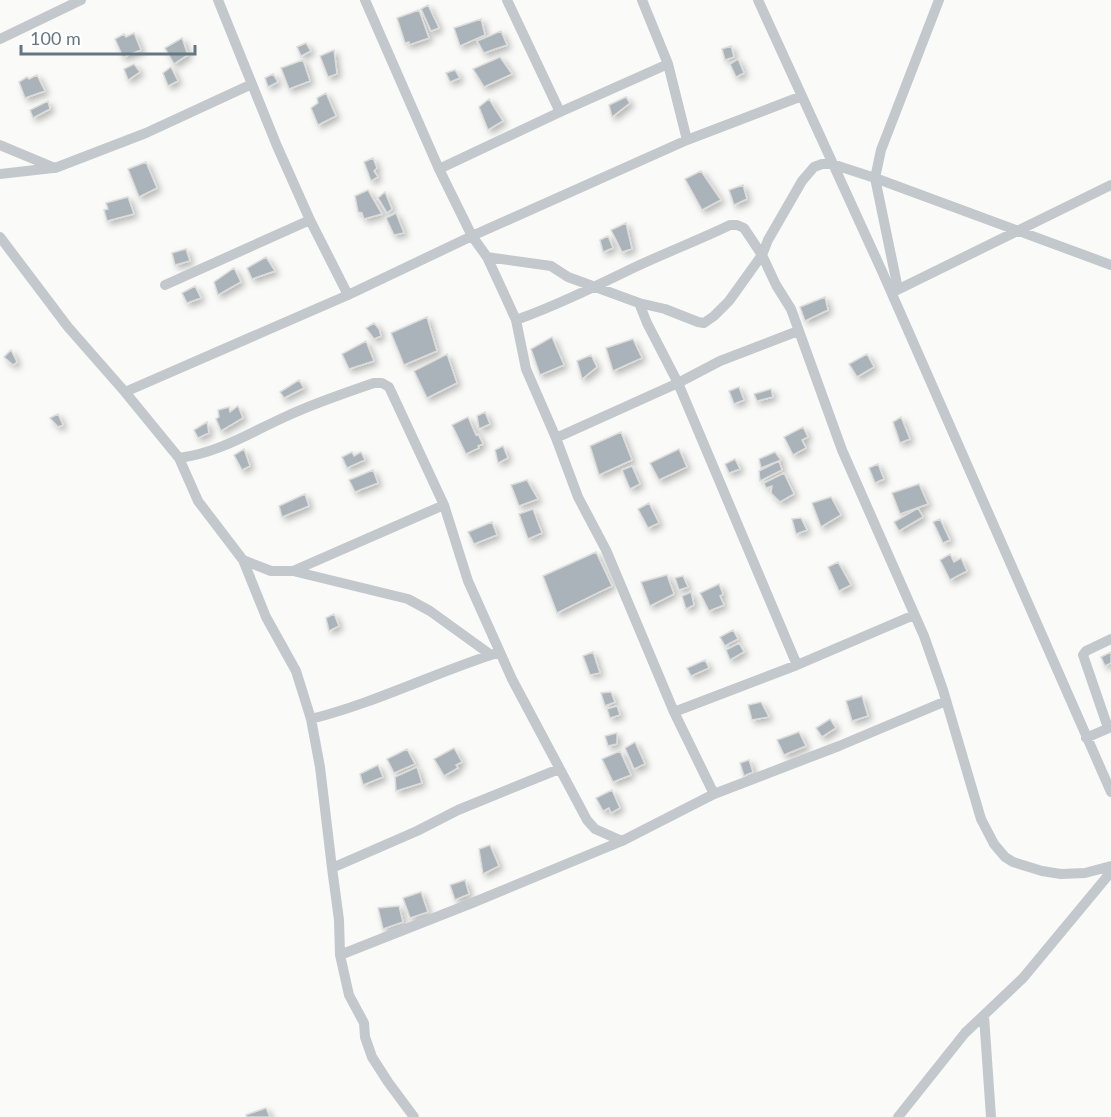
<svg xmlns="http://www.w3.org/2000/svg" width="1111" height="1117" font-family="Lato,sans-serif">
  <style>
    .building { fill: #aab3b9; stroke: #dcdcda; stroke-width: 1.5; filter: url(#shadow) }
    .lines { fill: none; stroke-linecap: round; stroke-linejoin: round }
    .street { stroke: #c3c8cc; stroke-width: 10 }
  </style>
  <defs>
    <filter id="shadow"><feDropShadow dx="3.5" dy="3.5" stdDeviation="3" flood-color="#0004"/></filter>
  </defs>
  <rect width="100%" height="100%" fill="#fafaf8"/>
  <!-- building -->
  <path class="building" d="M 428,5 L 439,28 L 431,31 L 421,9 Z
    M 419,10 L 429,38 L 409,45 L 409,42 L 405,43 L 397,18 Z
    M 481,19 L 485,35 L 460,46 L 454,28 Z
    M 501,31 L 507,45 L 484,53 L 477,41 Z
    M 134,33 L 141,50 L 123,57 L 115,39 L 124,34 L 126,37 Z
    M 182,38 L 188,55 L 174,64 L 165,48 Z
    M 306,43 L 311,51 L 301,56 L 297,47 Z
    M 731,46 L 734,57 L 725,60 L 722,49 Z
    M 334,50 L 337,74 L 328,77 L 320,56 Z
    M 500,57 L 512,74 L 484,87 L 473,69 Z
    M 738,59 L 744,73 L 736,77 L 730,64 Z
    M 303,60 L 310,81 L 289,89 L 281,68 Z
    M 134,64 L 140,72 L 128,80 L 124,69 Z
    M 171,67 L 178,81 L 168,86 L 163,73 Z
    M 455,70 L 460,78 L 450,82 L 446,73 Z
    M 273,74 L 278,82 L 268,87 L 265,78 Z
    M 37,75 L 45,91 L 25,98 L 19,82 L 27,77 L 29,79 Z
    M 326,93 L 336,116 L 318,125 L 311,108 L 318,103 L 317,98 Z
    M 626,97 L 630,103 L 612,117 L 609,105 Z
    M 489,99 L 503,121 L 488,130 L 479,107 Z
    M 48,101 L 50,109 L 33,118 L 30,110 Z
    M 373,158 L 377,168 L 374,171 L 378,177 L 371,181 L 364,162 Z
    M 146,162 L 157,188 L 139,197 L 128,169 Z
    M 701,171 L 721,200 L 702,210 L 685,179 Z
    M 743,185 L 747,199 L 734,205 L 729,190 Z
    M 368,190 L 382,214 L 364,219 L 362,213 L 358,212 L 355,196 Z
    M 385,192 L 392,209 L 387,213 L 378,198 Z
    M 128,197 L 134,214 L 107,221 L 104,210 L 108,209 L 106,203 Z
    M 396,213 L 404,233 L 394,235 L 386,218 Z
    M 626,223 L 632,249 L 622,252 L 611,230 Z
    M 608,236 L 613,248 L 603,252 L 600,240 Z
    M 186,249 L 190,261 L 175,265 L 172,253 Z
    M 266,257 L 275,271 L 252,279 L 247,268 Z
    M 234,268 L 241,282 L 218,295 L 214,282 Z
    M 195,286 L 201,298 L 187,303 L 182,293 Z
    M 825,297 L 828,310 L 805,321 L 800,307 Z
    M 427,317 L 437,351 L 404,365 L 391,333 Z
    M 374,323 L 379,329 L 381,336 L 374,339 L 366,328 Z
    M 552,337 L 564,365 L 540,375 L 531,349 Z
    M 633,339 L 642,358 L 613,371 L 606,348 Z
    M 366,341 L 374,361 L 349,369 L 342,354 Z
    M 11,350 L 17,362 L 13,365 L 4,357 Z
    M 447,354 L 457,383 L 427,398 L 414,371 Z
    M 867,354 L 874,367 L 857,377 L 849,364 Z
    M 591,355 L 597,367 L 582,379 L 577,361 Z
    M 299,380 L 304,388 L 284,398 L 280,392 Z
    M 739,387 L 744,400 L 734,404 L 729,391 Z
    M 771,389 L 773,397 L 757,401 L 754,394 Z
    M 238,406 L 243,418 L 221,431 L 216,419 L 219,417 L 218,410 L 229,407 L 230,412 Z
    M 485,412 L 490,424 L 479,429 L 477,416 Z
    M 58,414 L 63,425 L 58,427 L 50,418 Z
    M 468,417 L 476,435 L 478,434 L 483,444 L 478,446 L 479,448 L 466,454 L 452,425 Z
    M 901,417 L 910,439 L 900,443 L 893,422 Z
    M 207,422 L 209,433 L 198,438 L 194,430 Z
    M 803,427 L 808,437 L 802,440 L 806,448 L 793,455 L 784,437 Z
    M 621,432 L 632,460 L 599,475 L 590,446 Z
    M 503,446 L 508,458 L 498,463 L 495,450 Z
    M 244,449 L 250,466 L 242,470 L 234,455 Z
    M 679,449 L 687,467 L 659,480 L 650,463 Z
    M 352,452 L 354,456 L 361,452 L 365,460 L 347,468 L 342,457 Z
    M 775,452 L 781,460 L 761,468 L 759,459 Z
    M 735,459 L 740,469 L 729,473 L 725,464 Z
    M 779,461 L 782,470 L 760,481 L 759,471 Z
    M 878,464 L 884,479 L 875,483 L 869,468 Z
    M 632,466 L 640,484 L 630,489 L 622,470 Z
    M 373,470 L 378,483 L 355,492 L 349,480 Z
    M 784,473 L 794,494 L 780,502 L 771,493 L 772,486 L 766,488 L 764,483 Z
    M 527,480 L 538,499 L 519,506 L 511,485 Z
    M 919,484 L 928,504 L 900,514 L 892,493 Z
    M 305,494 L 309,506 L 282,517 L 279,506 Z
    M 831,497 L 841,515 L 821,527 L 812,503 Z
    M 649,503 L 659,523 L 648,528 L 638,509 Z
    M 918,508 L 923,517 L 899,531 L 894,522 Z
    M 533,509 L 542,533 L 528,539 L 519,514 Z
    M 801,518 L 807,530 L 796,534 L 792,519 Z
    M 940,519 L 950,540 L 943,543 L 933,522 Z
    M 492,522 L 497,535 L 474,544 L 468,532 Z
    M 596,552 L 612,586 L 557,613 L 543,576 Z
    M 950,554 L 954,562 L 961,558 L 967,571 L 950,580 L 940,560 Z
    M 838,562 L 851,585 L 839,591 L 828,567 Z
    M 667,575 L 674,594 L 650,606 L 641,582 Z
    M 683,576 L 688,587 L 679,590 L 675,578 Z
    M 719,584 L 723,594 L 720,596 L 724,605 L 709,611 L 700,593 Z
    M 691,592 L 694,605 L 686,609 L 682,596 Z
    M 334,614 L 339,626 L 329,631 L 326,618 Z
    M 733,630 L 738,639 L 725,646 L 720,637 Z
    M 739,643 L 744,652 L 730,660 L 726,650 Z
    M 593,652 L 600,673 L 590,675 L 583,656 Z
    M 1111,652 L 1111,663 L 1105,666 L 1101,657 Z
    M 705,660 L 709,668 L 691,676 L 687,668 Z
    M 611,692 L 615,702 L 605,706 L 601,693 Z
    M 862,696 L 868,716 L 852,721 L 846,701 Z
    M 761,702 L 769,717 L 752,720 L 748,705 Z
    M 617,706 L 620,715 L 610,718 L 607,709 Z
    M 830,719 L 836,728 L 822,737 L 816,728 Z
    M 799,732 L 806,746 L 784,755 L 777,740 Z
    M 617,733 L 617,744 L 608,746 L 605,736 Z
    M 635,742 L 645,764 L 634,769 L 625,748 Z
    M 454,748 L 462,762 L 456,765 L 458,768 L 444,776 L 434,759 Z
    M 407,749 L 415,764 L 394,773 L 387,759 Z
    M 620,751 L 631,775 L 613,782 L 602,759 Z
    M 749,760 L 753,772 L 744,776 L 740,763 Z
    M 378,765 L 383,777 L 363,785 L 360,774 Z
    M 417,767 L 422,783 L 396,791 L 395,777 Z
    M 612,790 L 620,808 L 611,813 L 609,808 L 603,811 L 596,798 Z
    M 490,845 L 499,866 L 483,874 L 479,849 Z
    M 465,880 L 469,894 L 455,900 L 450,885 Z
    M 421,892 L 428,912 L 410,918 L 403,898 Z
    M 399,906 L 403,922 L 383,929 L 378,908 Z
    M 266,1108 L 270,1117 L 247,1117 L 246,1115 Z"/>
  <g class="lines">
    <!-- street -->
    <path class="street" d="M 218,0 L 277,146 L 310,220 L 348,295
      M 642,0 L 668,64 L 687,140
      M 758,0 L 881,269 L 1111,792
      M 0,39 L 81,0
      M 560,112 L 668,64
      M 0,145 L 55,168 L 146,133 L 252,84
      M 439,169 L 560,112 L 507,0
      M 0,174 L 53,168
      M 0,237 L 68,327 L 125,392 L 179,458 L 198,501 L 243,560 L 271,571 L 293,571 L 444,505
      M 487,257 L 551,266 L 568,277 L 639,303 L 647,323 L 678,383 L 797,665 L 674,712
      M 165,285 L 310,220
      M 898,289 L 875,178 L 881,150 L 939,0
      M 893,292 L 1111,185
      M 639,303 L 665,309 L 698,322 L 704,323 L 714,316 L 729,301 L 762,255 L 768,240 L 802,181 L 814,167 L 822,164 L 832,164 L 875,178 L 1111,265
      M 516,320 C 555,306 592,288 629,270 C 662,254 697,241 730,225 L 737,225 L 744,228 L 762,255 L 776,285 L 791,309 L 842,450 L 924,636 L 943,690 L 981,819 L 994,844 L 1005,857 L 1013,862 L 1042,871 L 1061,874 L 1085,873 L 1111,866
      M 125,392 L 348,295 L 472,236 L 439,169 L 365,0
      M 556,438 L 526,369 L 516,320 L 506,298 L 487,257 L 472,236 L 687,140 L 802,96
      M 179,458 C 219,453 251,432 287,416 C 315,403 345,393 374,383 L 382,383 L 389,387 L 444,505 L 468,581 L 512,679 L 587,820 L 595,829 L 622,841
      M 243,560 L 266,617 L 296,671 L 311,719 L 320,767 L 332,868
      M 293,571 L 408,599 L 430,611 L 491,655
      M 797,665 L 914,615
      M 311,719 C 375,703 434,673 497,653
      M 1108,728 L 1083,655 L 1086,651 L 1111,639
      M 1086,738 L 1111,727
      M 714,794 L 674,712 L 606,550 L 578,497 L 556,438 L 678,383 L 720,361 L 798,331
      M 340,955 L 472,903 L 622,841 L 714,794 L 839,746 L 946,701
      M 984,1016 L 991,1117
      M 414,1117 L 388,1082 L 372,1057 L 365,1037 L 364,1023 L 349,995 L 340,955 L 339,920 L 332,868 L 417,831 L 458,810 L 559,769
      M 898,1117 L 965,1033 L 1023,978 L 1111,872"/>
  </g>
  <!-- scale -->
  <path d="M21 45v9h174v-9" fill="none" stroke="#657683" stroke-width="3"/>
  <text x="30" y="45" font-size="18" fill="#657683" stroke="#ffffff" stroke-width="4.5" paint-order="stroke">100 m</text>
</svg>
